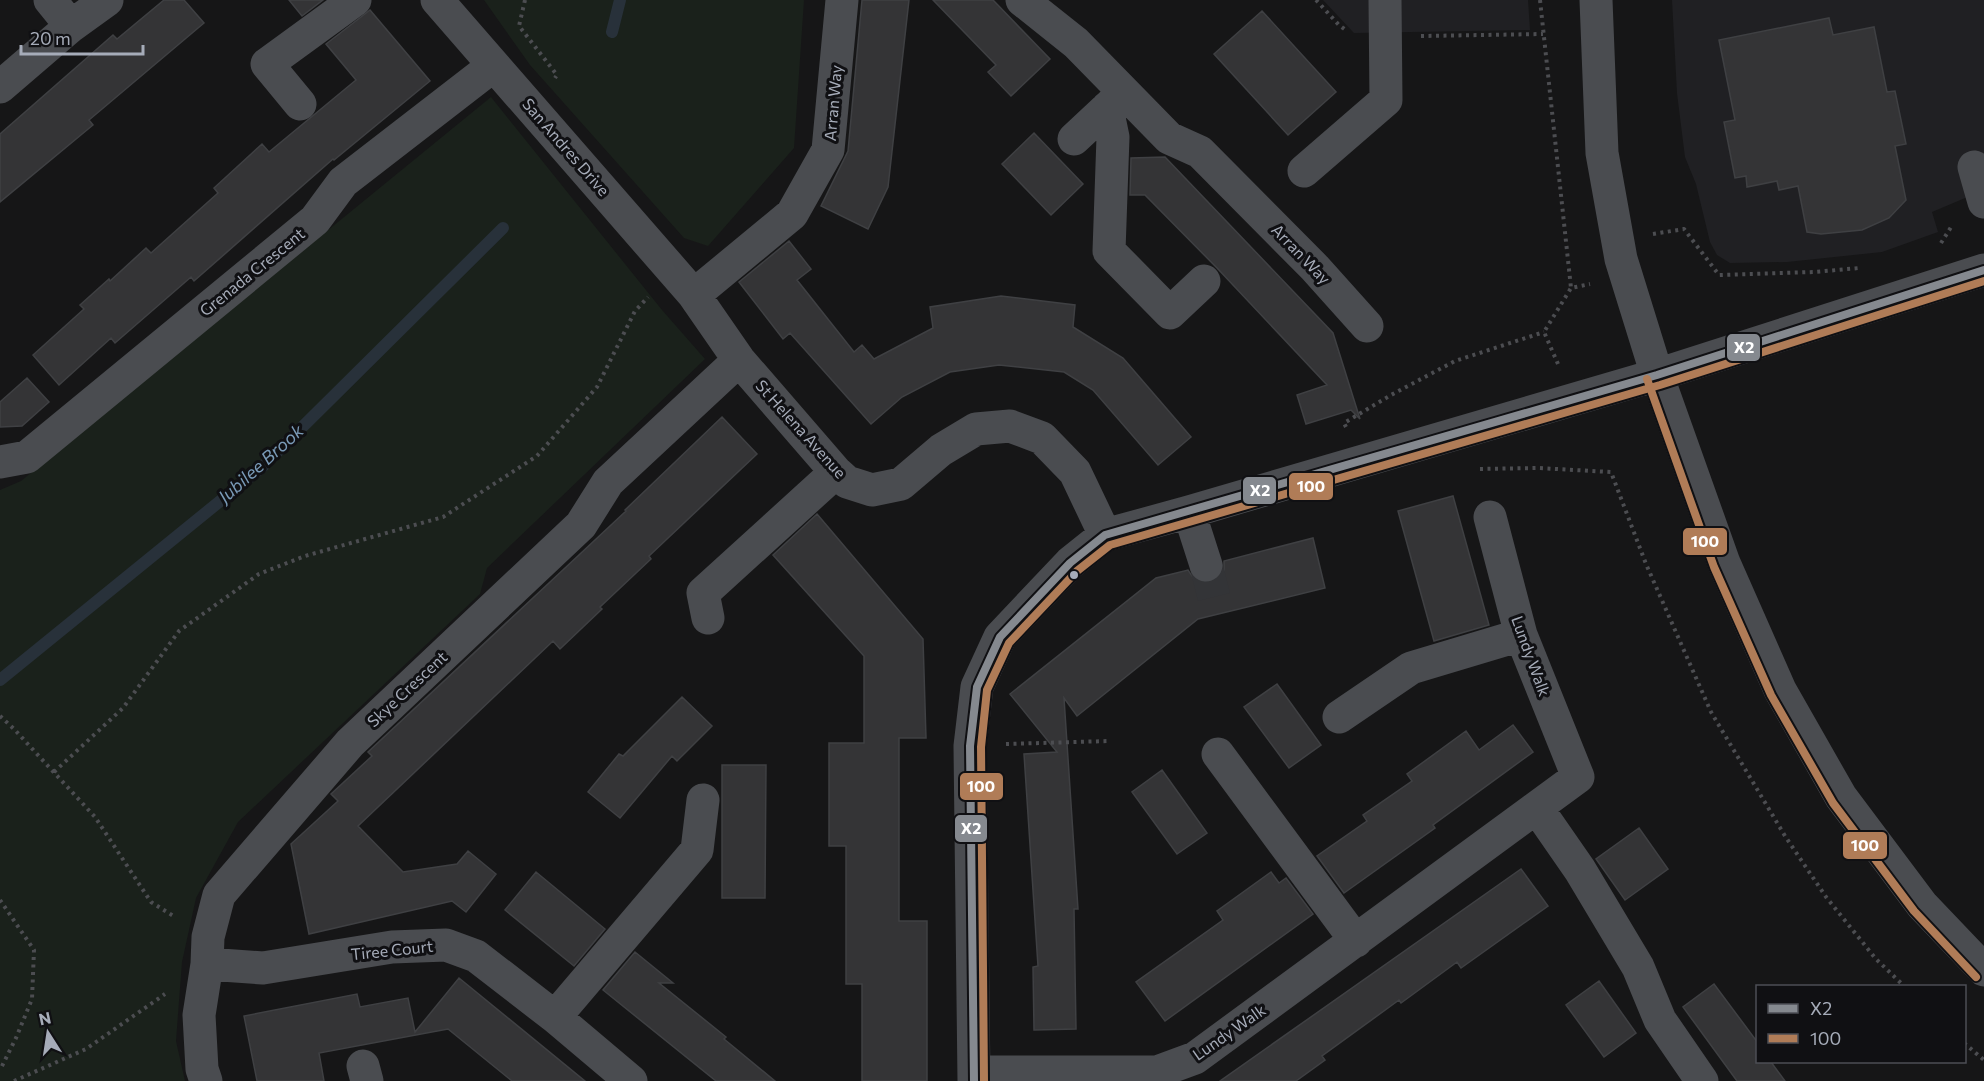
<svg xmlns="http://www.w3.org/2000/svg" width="1984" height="1081" font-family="Commissioner,sans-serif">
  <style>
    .built { fill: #202023 }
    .green { fill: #1a211b }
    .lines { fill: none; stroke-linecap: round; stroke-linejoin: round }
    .stream { stroke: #28313a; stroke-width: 12 }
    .building { fill: #343436; stroke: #3f4043; stroke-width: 1.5 }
    .minor-tunnel { stroke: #333437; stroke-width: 33; stroke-dasharray: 33 16; stroke-linecap: butt }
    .path { stroke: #4c4d51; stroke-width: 4; stroke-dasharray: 3 4.5; stroke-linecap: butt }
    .minor { stroke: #4a4c50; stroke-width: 33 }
    .bus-1-casing { stroke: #101013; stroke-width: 12 }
    .bus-2-casing { stroke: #101013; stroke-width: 12 }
    .bus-1 { stroke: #85898f; stroke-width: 8 }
    .bus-2 { stroke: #b07c57; stroke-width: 8 }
    .bus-dot { fill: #a6acb9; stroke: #101013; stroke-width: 2 }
    .labels { text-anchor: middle; stroke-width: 6; stroke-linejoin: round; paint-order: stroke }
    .street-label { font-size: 16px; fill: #a6acb9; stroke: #101013 }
    .water-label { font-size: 18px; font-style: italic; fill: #7a9ab7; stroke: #101013 }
    .line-badge { stroke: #101013; stroke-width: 2 }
    .badge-label { font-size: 16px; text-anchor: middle; font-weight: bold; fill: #fff }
  </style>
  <rect width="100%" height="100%" fill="#161617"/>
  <!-- built -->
  <path class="built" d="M 1323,0 L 1528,0 L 1530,30 L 1354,33 Z
    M 1672,0 L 1984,0 L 1984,190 L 1932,212 L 1938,232 L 1882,252 L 1787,262 L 1730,263 L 1717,255 L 1710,242 L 1696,184 L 1685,157 L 1677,93 Z"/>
  <!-- green -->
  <path class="green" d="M 484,0 L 804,0 L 794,148 L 708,246 L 684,238 L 530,65 Z
    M 491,97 L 662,310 L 705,359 L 487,568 L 480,594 L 238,822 L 196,898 L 182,962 L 176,1041 L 185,1081 L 0,1081 L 0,490 L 21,481 Z"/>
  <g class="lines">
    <!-- stream -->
    <path class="stream" d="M 612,32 L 620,0
      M 0,680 L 262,467 L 503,228"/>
  </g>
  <!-- building -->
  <path class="building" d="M 164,0 L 184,0 L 204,23 L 89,120 L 93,125 L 0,202 L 0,134 L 113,35 L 117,39 Z
    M 289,0 L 323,0 L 302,16 Z
    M 862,0 L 909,0 L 888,187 L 868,229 L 821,206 L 848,151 Z
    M 933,0 L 993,0 L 1050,59 L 1011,96 L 988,72 L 996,65 Z
    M 370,10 L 430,81 L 334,160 L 333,159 L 194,281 L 191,277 L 115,343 L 111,338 L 59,385 L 33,355 L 84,309 L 80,305 L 109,279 L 110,281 L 146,248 L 151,253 L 218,193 L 214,188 L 262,144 L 269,152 L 356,80 L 326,44 Z
    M 1262,11 L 1336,92 L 1288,135 L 1214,54 Z
    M 1829,18 L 1833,35 L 1874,27 L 1887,92 L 1895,91 L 1906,144 L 1895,146 L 1906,200 L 1889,218 L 1862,230 L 1821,234 L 1807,232 L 1798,186 L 1779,190 L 1777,181 L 1747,187 L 1746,176 L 1735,178 L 1724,122 L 1735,120 L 1719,40 Z
    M 1034,133 L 1083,184 L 1051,215 L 1002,164 Z
    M 1165,157 L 1333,333 L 1360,419 L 1351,410 L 1306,424 L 1297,395 L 1327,385 L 1217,268 L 1145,195 L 1130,195 L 1131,158 Z
    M 789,241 L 811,269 L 797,280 L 854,352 L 862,345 L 874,359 L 933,328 L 930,307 L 1001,296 L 1075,305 L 1073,327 L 1123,358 L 1191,437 L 1158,465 L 1093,390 L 1064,372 L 999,365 L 950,372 L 902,397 L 871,424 L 790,333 L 783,339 L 739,282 Z
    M 27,378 L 49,402 L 22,426 L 0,427 L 0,402 Z
    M 722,417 L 757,454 L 649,556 L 651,559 L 600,607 L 602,609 L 560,649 L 553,641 L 358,826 L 403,872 L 457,864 L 468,851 L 496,874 L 466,912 L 452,901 L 309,934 L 291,844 L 338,801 L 331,794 L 372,756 L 368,752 L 626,511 L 625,510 Z
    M 1453,496 L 1489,625 L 1434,641 L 1398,511 Z
    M 817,514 L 923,639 L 926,738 L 899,738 L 899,921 L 927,921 L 927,1081 L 862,1081 L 862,984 L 846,984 L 846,846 L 829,846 L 829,743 L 864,743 L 864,656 L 773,555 Z
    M 1313,538 L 1325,588 L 1198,619 L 1077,716 L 1064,698 L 1078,909 L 1074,909 L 1076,1029 L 1034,1030 L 1033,967 L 1038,966 L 1024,754 L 1057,752 L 1010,694 L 1156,578 L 1188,570 L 1194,579 L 1203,583 L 1211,583 L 1220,577 L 1224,570 L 1224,561 Z
    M 1277,684 L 1321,745 L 1289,768 L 1244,707 Z
    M 682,697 L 712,726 L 677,761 L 672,756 L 620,818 L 588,792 L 619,754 L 623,756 Z
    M 1513,725 L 1533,752 L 1433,825 L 1435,828 L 1344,893 L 1317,856 L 1367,821 L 1363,815 L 1412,781 L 1407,774 L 1466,731 L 1479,750 Z
    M 722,765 L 766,765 L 765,898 L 722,898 Z
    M 1162,770 L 1207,833 L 1177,854 L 1132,792 Z
    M 1639,828 L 1668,869 L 1625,900 L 1596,859 Z
    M 1521,869 L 1548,906 L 1461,968 L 1457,962 L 1401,1003 L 1399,1000 L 1322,1056 L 1325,1060 L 1296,1081 L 1220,1081 Z
    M 536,872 L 605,929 L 574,966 L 505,910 Z
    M 1271,872 L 1279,883 L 1286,878 L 1313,914 L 1165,1021 L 1136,982 L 1223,920 L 1217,911 Z
    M 635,952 L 673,983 L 659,983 L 726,1037 L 724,1039 L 775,1081 L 716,1081 L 603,990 Z
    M 459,978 L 585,1081 L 512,1081 L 448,1029 L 319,1053 L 324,1081 L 257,1081 L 244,1016 L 357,994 L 360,1007 L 408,998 L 415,1032 Z
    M 1599,981 L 1636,1033 L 1604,1057 L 1566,1005 Z
    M 1714,984 L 1758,1043 L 1758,1062 L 1771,1062 L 1785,1081 L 1737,1081 L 1683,1007 Z"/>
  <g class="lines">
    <!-- minor-tunnel -->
    <path class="minor-tunnel" d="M 1206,565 L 1217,609"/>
    <!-- path -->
    <path class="path" d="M 525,0 L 519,26 L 557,75 L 555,78
      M 1316,0 L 1339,25 L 1347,31
      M 1540,0 L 1571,288
      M 1421,36 L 1543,34
      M 1653,234 L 1684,229 L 1719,275 L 1814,272 L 1859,268
      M 1941,243 L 1953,224
      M 1558,364 L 1544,332 L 1571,288 L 1590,284
      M 1346,427 L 1344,423 L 1391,395 L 1455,361 L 1544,332
      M 1480,469 L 1539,468 L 1611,472 L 1646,564 L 1711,712 L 1785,836 L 1826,897 L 1876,959 L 1904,986
      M 0,716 L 14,729 L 95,817 L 151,902 L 175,917
      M 1006,744 L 1110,741
      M 54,772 L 123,708 L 179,631 L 259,574 L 305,556 L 443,517 L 537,456 L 597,387 L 635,311 L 648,297
      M 0,900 L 34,950 L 32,999 L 16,1038 L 0,1070
      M 1964,1043 L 1984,1060
      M 14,1081 L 86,1049 L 165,994"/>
    <!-- minor -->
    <path class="minor" d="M 50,0 L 71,26
      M 437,0 L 694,295 L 739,360 L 836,472 L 847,482 L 872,490 L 901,484 L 941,450 L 976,429 L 1010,426 L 1042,438 L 1075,472 L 1105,535
      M 1022,0 L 1076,43 L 1169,138 L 1200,152 L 1315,268 L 1367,326
      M 1596,0 L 1602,153 L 1621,259 L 1657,375 L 1724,563 L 1780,690 L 1841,797 L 1922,905 L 1984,970
      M 0,87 L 71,26 L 107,0
      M 300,104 L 267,64 L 355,0
      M 1107,108 L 1113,137 L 1109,251 L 1170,313 L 1204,281
      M 1074,139 L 1120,96
      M 1974,167 L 1984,202
      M 1304,171 L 1386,100 L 1385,0
      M 694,295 L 792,214 L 828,150 L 842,0
      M 0,462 L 27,457 L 315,220 L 343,182 L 493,66
      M 1189,512 L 1206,565
      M 708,618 L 703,593 L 836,472
      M 1339,717 L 1411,668 L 1521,635
      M 1218,754 L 1356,941
      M 1537,808 L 1580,870 L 1638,967 L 1660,1020 L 1702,1081
      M 207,964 L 263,968 L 392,947 L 446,945 L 476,956 L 555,1017 L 631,1081
      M 555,1017 L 697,850 L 703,800
      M 363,1066 L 367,1081
      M 974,1072 L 1157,1072 L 1195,1058 L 1578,777 L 1521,635 L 1490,517
      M 206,1081 L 202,1069 L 199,1015 L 207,964 L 208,937 L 219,895 L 350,743 L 581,525 L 608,482 L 739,360
      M 974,1081 L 970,746 L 977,687 L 1000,637 L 1070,563 L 1105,535 L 1189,512 L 1657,375 L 1984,270"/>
    <defs>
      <path id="bus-1" d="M 974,1081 L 970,746 L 977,687 L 1000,637 L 1070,563 L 1105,535 L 1657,375 L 1984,270"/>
      <path id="bus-2" d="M 1647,379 L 1714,567 L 1771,695 L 1833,803 L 1914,911 L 1976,977
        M 984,1081 L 981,747 L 987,690 L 1009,643 L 1077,571 L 1110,545 L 1660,385 L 1984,281"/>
    </defs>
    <!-- bus-1 casing -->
    <use href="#bus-1" class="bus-1-casing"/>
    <!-- bus-2 casing -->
    <use href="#bus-2" class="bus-2-casing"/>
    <!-- bus-1 -->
    <use href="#bus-1" class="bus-1"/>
    <!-- bus-2 -->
    <use href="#bus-2" class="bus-2"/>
  </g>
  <!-- markers -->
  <circle class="bus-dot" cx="1074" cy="575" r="5"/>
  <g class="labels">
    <!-- street labels -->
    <g class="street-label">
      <text transform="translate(833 103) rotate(-85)" y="6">Arran Way</text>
      <text transform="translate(566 147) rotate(49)" y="6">San Andres Drive</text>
      <text transform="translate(1301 254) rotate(46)" y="6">Arran Way</text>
      <text transform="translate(252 272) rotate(-39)" y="6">Grenada Crescent</text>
      <text transform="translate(801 429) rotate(48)" y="6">St Helena Avenue</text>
      <text transform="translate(1531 656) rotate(70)" y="6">Lundy Walk</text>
      <text transform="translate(407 689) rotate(-43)" y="6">Skye Crescent</text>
      <text transform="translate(392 950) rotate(-6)" y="6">Tiree Court</text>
      <text transform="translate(1229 1032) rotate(-35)" y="6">Lundy Walk</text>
    </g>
    <!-- water labels -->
    <g class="water-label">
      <text transform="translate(261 464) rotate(-42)" y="6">Jubilee Brook</text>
    </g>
  </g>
  <g class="line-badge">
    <rect x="1726" y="333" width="35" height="29" rx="6" fill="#85898f"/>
    <rect x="1288" y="472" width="46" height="29" rx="6" fill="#b07c57"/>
    <rect x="1242" y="476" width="35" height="29" rx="6" fill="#85898f"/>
    <rect x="1682" y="527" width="46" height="29" rx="6" fill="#b07c57"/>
    <rect x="959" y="772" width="45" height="29" rx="6" fill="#b07c57"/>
    <rect x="954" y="814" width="34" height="29" rx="6" fill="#85898f"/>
    <rect x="1842" y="831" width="46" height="29" rx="6" fill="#b07c57"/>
  </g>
  <g class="badge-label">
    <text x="1744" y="353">X2</text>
    <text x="1311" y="492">100</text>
    <text x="1260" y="496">X2</text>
    <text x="1705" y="547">100</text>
    <text x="981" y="792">100</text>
    <text x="971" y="834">X2</text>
    <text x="1865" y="851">100</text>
  </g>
  <!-- legend -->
  <rect x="1756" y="985" width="210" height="78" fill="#101013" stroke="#4c4e55" stroke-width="1.5"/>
  <rect x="1768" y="1004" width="30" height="9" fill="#85898f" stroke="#4c4e55" stroke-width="1.5"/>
  <text x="1810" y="1015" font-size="18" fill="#a6acb9">X2</text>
  <rect x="1768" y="1034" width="30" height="9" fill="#b07c57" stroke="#4c4e55" stroke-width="1.5"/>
  <text x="1810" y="1045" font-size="18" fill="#a6acb9">100</text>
  <!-- north arrow -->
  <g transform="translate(48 1033) rotate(348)" stroke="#101013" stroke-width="4.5" paint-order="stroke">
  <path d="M0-4.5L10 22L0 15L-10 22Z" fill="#a6acb9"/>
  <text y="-9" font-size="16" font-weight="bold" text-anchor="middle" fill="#a6acb9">N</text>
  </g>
  <!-- scale -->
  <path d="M21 45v9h122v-9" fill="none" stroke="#a6acb9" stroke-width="3"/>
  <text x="30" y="45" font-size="18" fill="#a6acb9" stroke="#101013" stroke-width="4.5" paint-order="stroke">20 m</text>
</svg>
